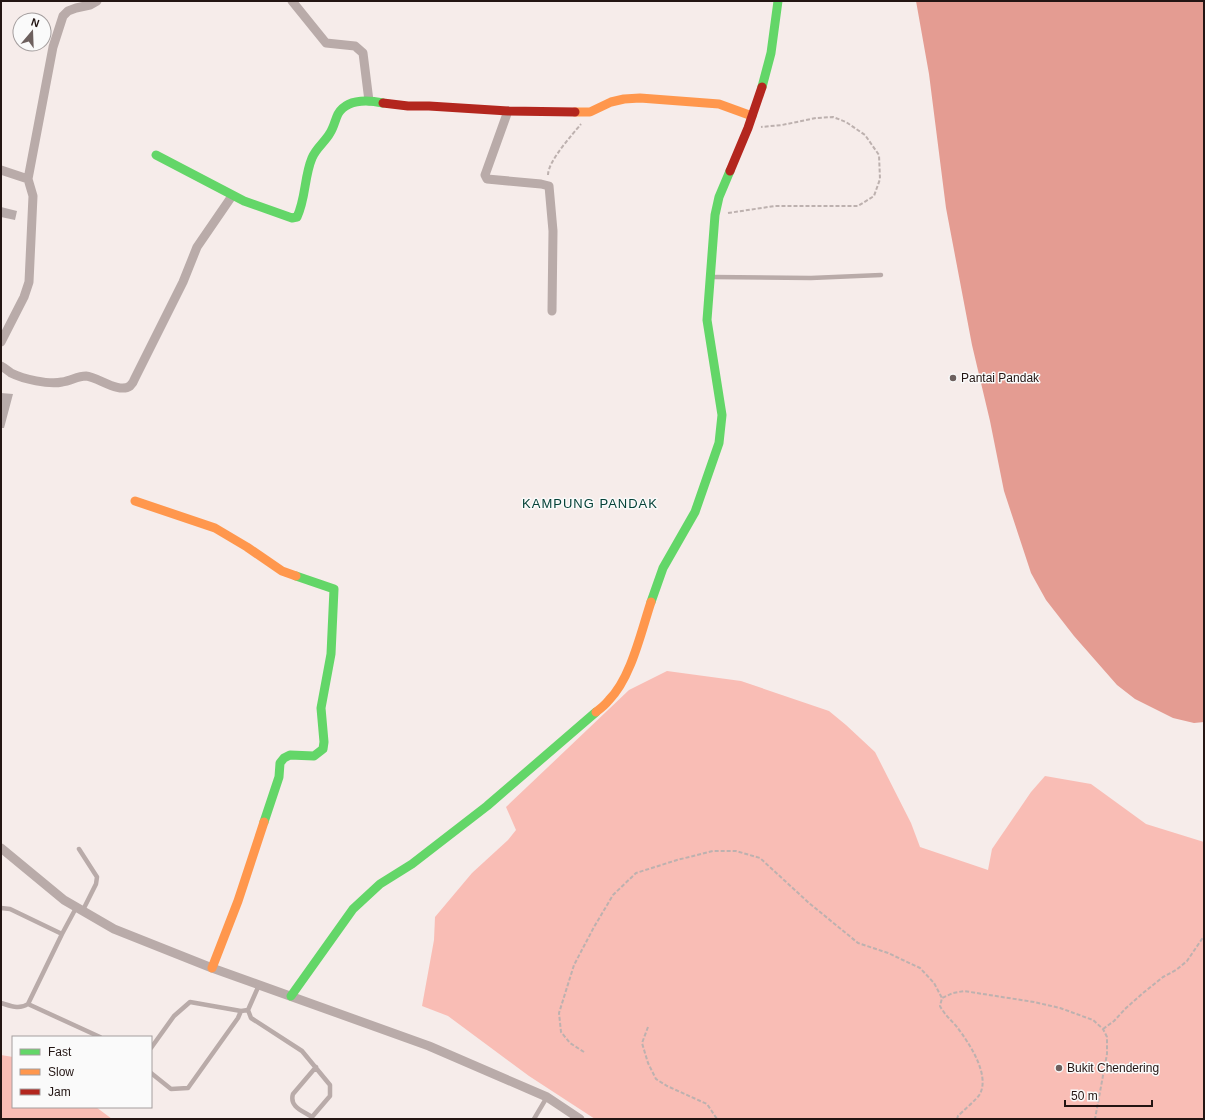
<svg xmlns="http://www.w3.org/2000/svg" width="1205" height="1120" font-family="Arial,sans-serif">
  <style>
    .forest { fill: #f9bdb5 }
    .water { fill: #e49c92 }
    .building { fill: #b7abaa }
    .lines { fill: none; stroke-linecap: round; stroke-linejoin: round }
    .path { stroke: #bdb1af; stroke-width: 2; stroke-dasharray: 4 2; stroke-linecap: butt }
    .lane { stroke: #b9aba9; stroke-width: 4.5 }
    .street { stroke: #b9aba9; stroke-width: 9 }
    .fast { stroke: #63d668; stroke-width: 9 }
    .slow { stroke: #ff974d; stroke-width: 9 }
    .jam { stroke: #b3261e; stroke-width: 9 }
    .poi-dot { fill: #6d605e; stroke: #fafafa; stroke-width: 1.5 }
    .labels { text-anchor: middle; stroke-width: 3; stroke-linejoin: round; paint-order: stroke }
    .poi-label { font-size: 12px; fill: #231513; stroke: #fafafa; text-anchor: start }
    .neighbourhood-label { font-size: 13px; letter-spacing: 1px; fill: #054238; stroke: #fafafa }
  </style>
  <rect width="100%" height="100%" fill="#f6ecea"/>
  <!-- forest -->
  <path class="forest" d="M 667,671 L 741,681 L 829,711 L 846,725 L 875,752 L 911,823 L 920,847 L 988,870 L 992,849 L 1031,792 L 1045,776 L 1091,784 L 1146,824 L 1204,842 L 1204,1119 L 595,1119 L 529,1076 L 448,1016 L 422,1006 L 434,940 L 435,917 L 472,873 L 508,840 L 516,830 L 506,807 L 629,690 Z
    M 1,1055 L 13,1057 L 13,1107 L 96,1107 L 112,1119 L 1,1119 Z"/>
  <!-- water -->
  <path class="water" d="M 916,1 L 1204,1 L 1204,722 L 1194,723 L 1173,718 L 1135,699 L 1117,685 L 1074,636 L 1046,600 L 1031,573 L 1004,491 L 990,421 L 972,345 L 946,208 L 929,74 Z"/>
  <!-- building -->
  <path class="building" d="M 1,207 L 17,211 L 15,220 L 1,217 Z
    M 1,393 L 13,394 L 4,428 L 1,428 Z"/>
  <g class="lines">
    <!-- path -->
    <path class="path" d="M 548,175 C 548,161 572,135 581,124
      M 728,213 L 775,206 L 858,206 L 874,196 L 880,179 L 879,155 L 865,135 L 846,122 L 833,117 L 816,118 L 782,125 L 761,127
      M 648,1027 L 642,1043 L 648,1063 L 656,1079 L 667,1086 L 707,1104 L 717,1119
      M 1103,1029 L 1114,1021 L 1126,1008 L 1143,993 L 1163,977 L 1176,970 L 1187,961 L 1204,936
      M 584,1052 L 570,1043 L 561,1032 L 559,1013 L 574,965 L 594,927 L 613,895 L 636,873 L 677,860 L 713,851 L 736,851 L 760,858 L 809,903 L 858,943 L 888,953 L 920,968 L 934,983 L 942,998
      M 957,1119 L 958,1116 C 963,1111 977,1099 980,1094 C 990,1074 969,1043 957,1027 C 951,1020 944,1014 940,1006 L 942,998 L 953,993 L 964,991 L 1034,1002 L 1060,1008 L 1093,1020 L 1103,1029 L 1107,1037 L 1107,1054 L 1095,1119"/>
    <!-- lane -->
    <path class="lane" d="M 712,277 L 811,278 L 881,275
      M 79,849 L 97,877 L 96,884 L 82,912
      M 1,908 L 10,909 L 62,934
      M 259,985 L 248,1010 L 251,1018 L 302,1051 L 330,1085 L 330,1096 L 312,1117 C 303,1111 289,1107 293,1094 L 316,1067
      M 1,1003 C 11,1006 19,1010 28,1004 L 62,934 L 76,908
      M 28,1004 L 100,1037
      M 151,1048 L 174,1016 L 190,1002 L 241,1011 L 248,1010
      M 151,1073 L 171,1089 L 188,1088 L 238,1018 L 241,1011
      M 534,1119 L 547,1097"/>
    <!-- street -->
    <path class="street" d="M 292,1 L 326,43 L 355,46 L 363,53 L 369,101
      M 508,111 L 485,175 L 487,179 L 541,184 L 549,186 L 553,231 L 552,311
      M 1,170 L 28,179
      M 1,342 L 24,297 L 29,282 L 33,196 L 28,179 L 53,47 L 63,16 L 68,11 L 76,8 L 90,5 L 97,1
      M 1,366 C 5,368 8,371 11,373 C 23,379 49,385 62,382 C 71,381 77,376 86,376 C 98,377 119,394 130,386 C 132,384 134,381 135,378 L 183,282 L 197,247 L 232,196
      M 1,848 L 64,900 L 114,929 L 212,968 L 429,1046 L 547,1097 L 580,1119"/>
    <!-- fast -->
    <path class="fast" d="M 762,87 L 771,53 L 778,1
      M 156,155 L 244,201 L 292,218 L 297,217 C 306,198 304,177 312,158 C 316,148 325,142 330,133 C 334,127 335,120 338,114 C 347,99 368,100 383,103
      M 651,602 L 663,568 L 695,512 L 719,443 L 722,415 L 707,320 L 715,215 L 719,197 L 730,171
      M 264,822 L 279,777 L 280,763 L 284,758 L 290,755 L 314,756 L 323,749 L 324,742 L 321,708 L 331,654 L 334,589 L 296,576
      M 291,996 L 353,909 L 380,884 L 412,864 L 487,806 L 596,712"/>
    <!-- slow -->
    <path class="slow" d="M 575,112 L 590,112 L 611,102 L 624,99 L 640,98 L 719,104 L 752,116
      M 135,501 L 215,528 L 247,547 L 282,571 L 296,576
      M 596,712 C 600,709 605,705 609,700 C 631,678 641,632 651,602
      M 212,968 L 238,901 L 264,822"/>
    <!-- jam -->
    <path class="jam" d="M 383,103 L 408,106 L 429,106 L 508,111 L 575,112
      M 730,171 L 748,128 L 762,87"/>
  </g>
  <!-- markers -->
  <g class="poi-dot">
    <circle cx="953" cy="378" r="4"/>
    <circle cx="1059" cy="1068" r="4"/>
  </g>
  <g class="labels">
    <!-- poi labels -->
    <g class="poi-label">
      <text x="961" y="382">Pantai Pandak</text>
      <text x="1067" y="1072">Bukit Chendering</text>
    </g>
    <!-- neighbourhood labels -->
    <g class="neighbourhood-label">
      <text x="590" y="508">KAMPUNG PANDAK</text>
    </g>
  </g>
  <!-- border -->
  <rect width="1205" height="1120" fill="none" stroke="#231513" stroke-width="4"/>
  <!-- legend -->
  <rect x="12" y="1036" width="140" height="72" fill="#fafafa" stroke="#a49e9e"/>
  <rect x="20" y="1049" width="20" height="6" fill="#63d668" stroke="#a49e9e"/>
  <text x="48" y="1056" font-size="12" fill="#231513">Fast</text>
  <rect x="20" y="1069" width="20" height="6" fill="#ff974d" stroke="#a49e9e"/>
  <text x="48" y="1076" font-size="12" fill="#231513">Slow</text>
  <rect x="20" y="1089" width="20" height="6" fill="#b3261e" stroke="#a49e9e"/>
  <text x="48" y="1096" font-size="12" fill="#231513">Jam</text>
  <!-- north arrow -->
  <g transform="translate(32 32) rotate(19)"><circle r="19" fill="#fafafa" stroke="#a49e9e"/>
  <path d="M0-3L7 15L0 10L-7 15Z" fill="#6d605e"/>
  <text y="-6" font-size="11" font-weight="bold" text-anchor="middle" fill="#231513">N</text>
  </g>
  <!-- scale -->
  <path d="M1065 1100v6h87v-6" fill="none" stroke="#231513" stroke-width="2"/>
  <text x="1071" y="1100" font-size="12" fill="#231513" stroke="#fafafa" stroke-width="3" paint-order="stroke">50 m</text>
</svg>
